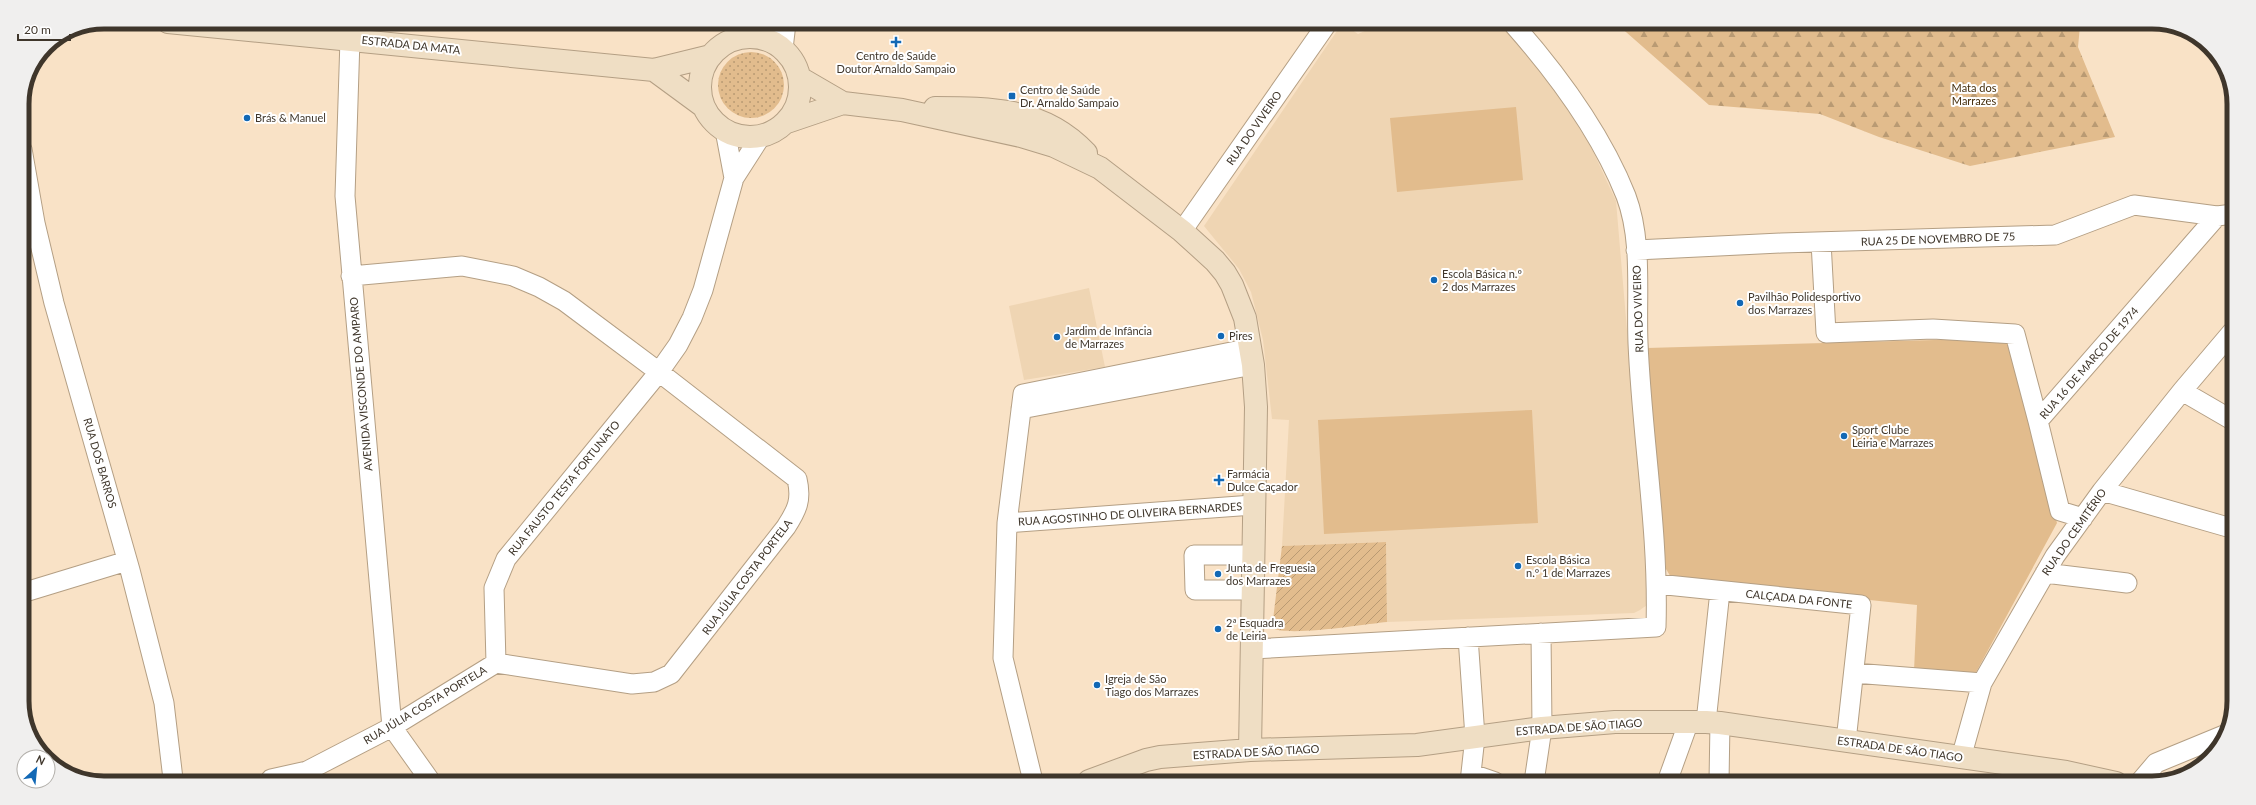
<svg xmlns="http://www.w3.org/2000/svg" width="2256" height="805" font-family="Lato,sans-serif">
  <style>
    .built { fill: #efd5b3 }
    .grass { fill: url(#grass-dots) }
    .forest { fill: url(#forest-firs) }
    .cemetery { fill: url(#cemetery-stones) }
    .garden { fill: url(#garden-furrows) }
    .pitch { fill: #e2bc8d }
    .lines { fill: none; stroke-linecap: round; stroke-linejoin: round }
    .street-casing { stroke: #b49f84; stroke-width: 21 }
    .secondary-casing { stroke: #b49f84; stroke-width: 24 }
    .street { stroke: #fff; stroke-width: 19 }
    .secondary { stroke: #efdec4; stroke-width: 22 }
    .poi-dot { fill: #1268b5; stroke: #fff; stroke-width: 1.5 }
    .labels { text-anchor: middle; stroke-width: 4; stroke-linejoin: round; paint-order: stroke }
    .street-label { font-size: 11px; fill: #3f362b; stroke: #fff }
    .poi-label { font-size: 11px; fill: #3f362b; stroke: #fff; text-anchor: start }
    .park-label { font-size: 11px; fill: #442d0b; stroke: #fff }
    .rim { fill: none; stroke: #3f362b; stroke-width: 5 }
  </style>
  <defs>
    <pattern id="grass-dots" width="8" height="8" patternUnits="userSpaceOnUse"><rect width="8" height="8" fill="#e2bc8d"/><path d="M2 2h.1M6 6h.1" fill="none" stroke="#b99a73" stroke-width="1.8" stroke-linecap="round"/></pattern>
    <pattern id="forest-firs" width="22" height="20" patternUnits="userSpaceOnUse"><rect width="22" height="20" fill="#e2bc8d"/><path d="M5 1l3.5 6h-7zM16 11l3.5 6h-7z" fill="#b99a73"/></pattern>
    <pattern id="cemetery-stones" width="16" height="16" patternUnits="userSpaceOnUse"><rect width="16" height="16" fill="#e2bc8d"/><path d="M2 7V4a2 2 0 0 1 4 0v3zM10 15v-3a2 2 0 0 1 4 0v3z" fill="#b99a73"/></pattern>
    <pattern id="garden-furrows" width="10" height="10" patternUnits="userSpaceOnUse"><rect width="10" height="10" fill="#e2bc8d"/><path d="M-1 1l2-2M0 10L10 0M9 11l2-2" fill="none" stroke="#b99a73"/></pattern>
  </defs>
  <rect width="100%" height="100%" fill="#f9e2c6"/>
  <!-- built -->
  <path class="built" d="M 1341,25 L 1345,25 L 1358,34 L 1378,25 L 1502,25 L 1524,50 L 1565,106 L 1591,147 L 1616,201 L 1644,530 L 1652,591 L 1647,605 L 1640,610 L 1634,613 L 1387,622 L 1386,542 L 1282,546 L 1289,420 L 1272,419 L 1263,340 L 1251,292 L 1239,269 L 1204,226 Z
    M 1089,288 L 1105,367 L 1024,380 L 1009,306 Z"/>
  <!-- grass -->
  <path class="grass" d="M718 85a33 33 0 1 1 66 0a33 33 0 1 1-66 0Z"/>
  <!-- forest -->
  <path class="forest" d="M 1618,25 L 2080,26 L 2078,47 L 2115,137 L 1970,166 L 1879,137 L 1820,114 L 1709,105 Z"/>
  <!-- cemetery -->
  <path class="cemetery" d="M 2149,26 L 2178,26 L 2189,34 L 2148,29 Z"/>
  <!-- garden -->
  <path class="garden" d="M 1386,542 L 1387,622 C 1365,624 1289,637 1272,628 L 1282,546 Z"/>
  <!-- pitch -->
  <path class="pitch" d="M 1516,107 L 1523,180 L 1397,192 L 1390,118 Z
    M 2008,338 L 2057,523 L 1974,676 L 1914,671 L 1917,605 L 1672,579 L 1666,569 L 1647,348 Z
    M 1532,410 L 1538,523 L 1324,534 L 1318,420 Z"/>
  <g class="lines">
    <defs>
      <path id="street" d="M 762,38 L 779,23
        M 350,39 L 345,196 L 392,727 L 429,779
        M 783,49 L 786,23
        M 725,130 L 734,178
        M 22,149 L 35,223 L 54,303 L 130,570 L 164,703 L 173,779
        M 1182,231 L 1326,25
        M 1821,242 L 1826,333 L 1933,329 L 2015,334 L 2038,421
        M 1636,250 L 1781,243 L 2055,235 L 2134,205 L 2217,216 L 2233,214
        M 2182,391 L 2232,420
        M 1021,409 L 1253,365
        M 2102,491 L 2231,528
        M 2083,518 L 2060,511 L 2038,421 L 2217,216
        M 1007,523 L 1253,505
        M 2045,573 L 2127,583
        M 1657,584 L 1861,605 L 1846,741
        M 1253,590 L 1195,590 L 1194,555 L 1253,555
        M 22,593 L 127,561
        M 1468,637 L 1475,737 L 1470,782
        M 1252,649 L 1656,627 C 1659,532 1642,438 1638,343 C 1636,295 1643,241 1626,196 C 1601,133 1558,75 1514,25
        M 496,663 L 494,588 L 506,559 L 659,372 L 678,345 L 692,318 L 703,290 L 734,178 L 761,136
        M 1854,673 L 1982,683
        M 1706,722 L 1720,591
        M 1961,758 L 1982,683 L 2055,556 L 2102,491 L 2182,391 L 2232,332
        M 1472,774 L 1495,782
        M 271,779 L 307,771 L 392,727 L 496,663 L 632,684 L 654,682 L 671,674 L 786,527 C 797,510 802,500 797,479 L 659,372 L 564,301 L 539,287 L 513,276 L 462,266 L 351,276
        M 1033,781 L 1003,658 L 1007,523 L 1023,394 L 1251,348
        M 1534,782 L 1542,728 L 1541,633
        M 1667,782 L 1689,721
        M 1719,782 L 1720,723
        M 2139,783 L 2156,763 L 2224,735"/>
      <path id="secondary" d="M 168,22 L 654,70 L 711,56
        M700 87a50 50 0 1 1 100 0a50 50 0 1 1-100 0Z
        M 654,70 L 703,106
        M 800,78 L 843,103 L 902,110 L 1021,136 L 1054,146 L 1100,168 L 1182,231 L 1215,261 L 1225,273 L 1232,285 L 1245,318 L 1253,365 L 1256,407 L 1250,750
        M 935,108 C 991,108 1044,108 1086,153
        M 787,122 L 843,103
        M 1089,781 L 1146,760 L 1160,757 L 1250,750 L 1417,745 L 1542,728 L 1615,722 L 1706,722 L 1720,723 L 2066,772 L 2116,783"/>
    </defs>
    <!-- street casing -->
    <use href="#street" class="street-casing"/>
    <!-- secondary casing -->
    <use href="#secondary" class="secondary-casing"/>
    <!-- street -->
    <use href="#street" class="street"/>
    <!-- secondary -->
    <use href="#secondary" class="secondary"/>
  </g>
  <!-- markers -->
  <g class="poi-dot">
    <path d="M894 36h4v4h4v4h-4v4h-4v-4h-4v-4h4z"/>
    <rect x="1008" y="92" width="8" height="8" rx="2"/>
    <circle cx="247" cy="118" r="4"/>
    <circle cx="1434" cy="280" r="4"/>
    <circle cx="1740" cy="303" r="4"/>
    <circle cx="1221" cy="336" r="4"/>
    <circle cx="1057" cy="337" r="4"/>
    <circle cx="1844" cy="436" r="4"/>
    <path d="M1217 474h4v4h4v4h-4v4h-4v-4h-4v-4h4z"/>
    <circle cx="1518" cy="566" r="4"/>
    <circle cx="1218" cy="574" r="4"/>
    <circle cx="1218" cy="629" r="4"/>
    <circle cx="1097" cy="685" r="4"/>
  </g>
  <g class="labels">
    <!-- street labels -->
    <g class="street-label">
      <text transform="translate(411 45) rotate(6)" y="4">ESTRADA DA MATA</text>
      <text transform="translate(1254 128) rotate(-55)" y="4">RUA DO VIVEIRO</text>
      <text transform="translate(1938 239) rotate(-2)" y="4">RUA 25 DE NOVEMBRO DE 75</text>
      <text transform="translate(1638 309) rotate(-92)" y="4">RUA DO VIVEIRO</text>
      <text transform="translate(2089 363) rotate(-49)" y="4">RUA 16 DE MARÇO DE 1974</text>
      <text transform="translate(361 384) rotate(-95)" y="4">AVENIDA VISCONDE DO AMPARO</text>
      <text transform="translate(100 463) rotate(74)" y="4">RUA DOS BARROS</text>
      <text transform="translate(564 488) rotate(-51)" y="4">RUA FAUSTO TESTA FORTUNATO</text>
      <text transform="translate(1130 514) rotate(-4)" y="4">RUA AGOSTINHO DE OLIVEIRA BERNARDES</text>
      <text transform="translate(2074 532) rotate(-55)" y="4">RUA DO CEMITÉRIO</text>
      <text transform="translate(747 577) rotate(-53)" y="4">RUA JÚLIA COSTA PORTELA</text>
      <text transform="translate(1799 599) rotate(6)" y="4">CALÇADA DA FONTE</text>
      <text transform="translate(425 705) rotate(-31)" y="4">RUA JÚLIA COSTA PORTELA</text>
      <text transform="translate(1579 727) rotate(-4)" y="4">ESTRADA DE SÃO TIAGO</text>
      <text transform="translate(1900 749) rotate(8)" y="4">ESTRADA DE SÃO TIAGO</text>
      <text transform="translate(1256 752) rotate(-3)" y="4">ESTRADA DE SÃO TIAGO</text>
    </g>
    <!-- poi labels -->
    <g class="poi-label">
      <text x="896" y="60" text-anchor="middle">Centro de Saúde<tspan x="896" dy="13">Doutor Arnaldo Sampaio</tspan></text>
      <text x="1020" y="94">Centro de Saúde<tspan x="1020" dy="13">Dr. Arnaldo Sampaio</tspan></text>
      <text x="255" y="122">Brás &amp; Manuel</text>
      <text x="1442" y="278">Escola Básica n.º<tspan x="1442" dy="13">2 dos Marrazes</tspan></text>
      <text x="1748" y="301">Pavilhão Polidesportivo<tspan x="1748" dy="13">dos Marrazes</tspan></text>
      <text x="1065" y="335">Jardim de Infância<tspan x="1065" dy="13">de Marrazes</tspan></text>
      <text x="1229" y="340">Pires</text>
      <text x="1852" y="434">Sport Clube<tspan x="1852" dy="13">Leiria e Marrazes</tspan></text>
      <text x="1227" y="478">Farmácia<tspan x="1227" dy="13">Dulce Caçador</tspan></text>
      <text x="1526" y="564">Escola Básica<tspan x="1526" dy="13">n.º 1 de Marrazes</tspan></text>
      <text x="1226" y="572">Junta de Freguesia<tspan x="1226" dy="13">dos Marrazes</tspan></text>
      <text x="1226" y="627">2ª Esquadra<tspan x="1226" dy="13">de Leiria</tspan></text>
      <text x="1105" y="683">Igreja de São<tspan x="1105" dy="13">Tiago dos Marrazes</tspan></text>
    </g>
    <!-- park labels -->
    <g class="park-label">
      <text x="1974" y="92">Mata dos<tspan x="1974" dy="13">Marrazes</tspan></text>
    </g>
  </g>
  <!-- crop -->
  <path d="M0 0H2256V805H0ZM104 29H2152A75 75 0 0 1 2227 104V701A75 75 0 0 1 2152 776H104A75 75 0 0 1 29 701V104A75 75 0 0 1 104 29Z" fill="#f0efee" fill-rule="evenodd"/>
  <path class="rim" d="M104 29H2152A75 75 0 0 1 2227 104V701A75 75 0 0 1 2152 776H104A75 75 0 0 1 29 701V104A75 75 0 0 1 104 29Z"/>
  <!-- north arrow -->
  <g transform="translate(36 769) rotate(27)"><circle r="19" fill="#ffffff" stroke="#b2afaa"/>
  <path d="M0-3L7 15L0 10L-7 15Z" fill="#1268b5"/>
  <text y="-6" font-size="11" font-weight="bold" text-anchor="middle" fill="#3f362b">N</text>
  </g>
  <!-- scale -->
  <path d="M18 34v6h52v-6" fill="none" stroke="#3f362b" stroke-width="2"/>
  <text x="24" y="34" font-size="12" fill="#3f362b" stroke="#ffffff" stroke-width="3" paint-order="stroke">20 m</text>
</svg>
